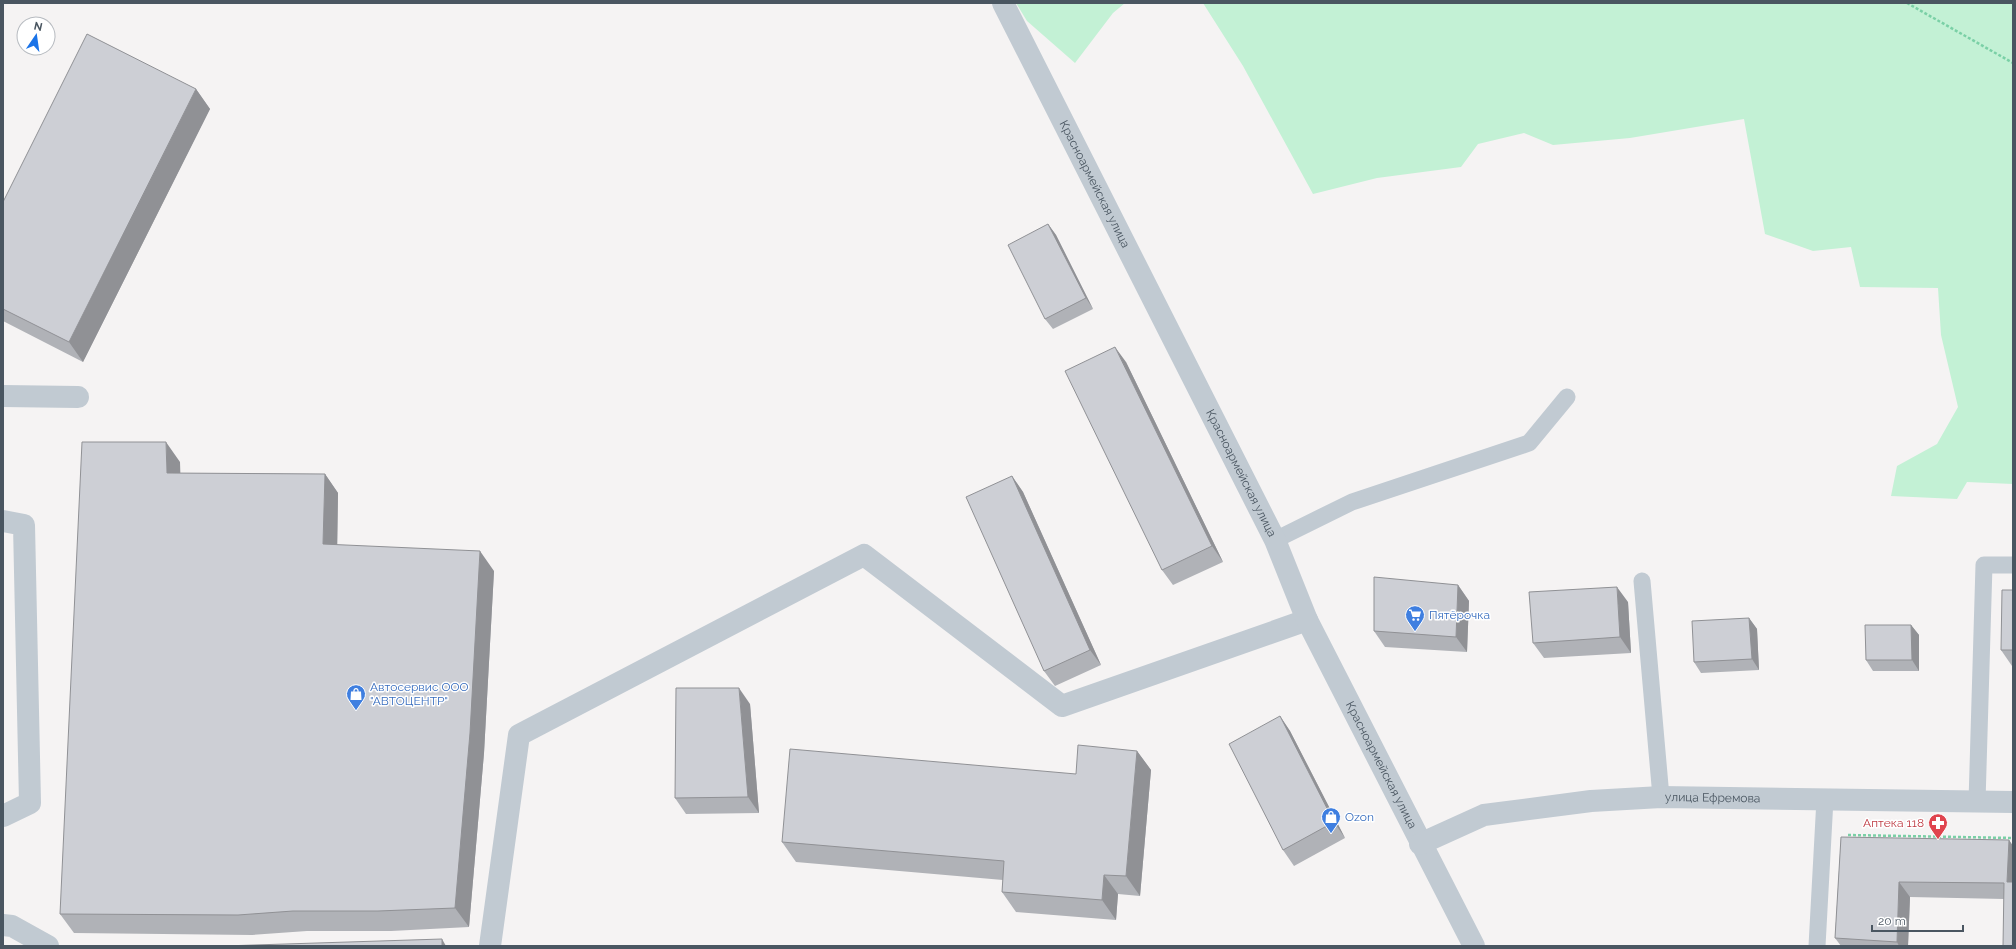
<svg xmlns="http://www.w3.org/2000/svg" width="2016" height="949" font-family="Raleway,sans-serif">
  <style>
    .green { fill: #c3f1d5 }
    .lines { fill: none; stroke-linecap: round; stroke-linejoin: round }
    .path { stroke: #7ad0a6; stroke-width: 2.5; stroke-dasharray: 3 2; stroke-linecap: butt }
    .service { stroke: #c1cad2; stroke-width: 17 }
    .minor { stroke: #c1cad2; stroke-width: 22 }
    .tertiary { stroke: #c1cad2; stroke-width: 22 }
    .wall { fill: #b0b2b7 }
    .shaded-wall { fill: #909195 }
    .building { fill: #cdcfd5; stroke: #909195 }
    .labels { text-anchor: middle; stroke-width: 3; stroke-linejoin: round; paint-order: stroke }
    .street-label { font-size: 12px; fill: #4a5661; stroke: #fff }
    .shop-label { font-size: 12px; fill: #366cbe; stroke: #fff; text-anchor: start }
    .health-label { font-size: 12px; fill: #be3a42; stroke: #fff; text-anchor: end }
  </style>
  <rect width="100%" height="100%" fill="#f5f3f3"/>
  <!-- green -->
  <path class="green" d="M 1016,3 L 1125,3 L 1113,13 L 1075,63 L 1027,21 Z
    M 1203,3 L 2013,3 L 2013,484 L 1967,482 L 1957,499 L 1891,496 L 1897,466 L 1937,444 L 1958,407 L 1941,335 L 1938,288 L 1860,287 L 1851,247 L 1813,251 L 1765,234 L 1744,119 L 1630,138 L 1553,145 L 1524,133 L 1478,144 L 1461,167 L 1377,178 L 1313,194 L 1243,66 Z"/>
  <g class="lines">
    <!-- path -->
    <path class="path" d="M 1907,3 L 2013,63
      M 1848,835 L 2013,838"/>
    <!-- service -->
    <path class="service" d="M 1275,540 L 1352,502 L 1529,443 L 1567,397
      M 1642,581 L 1661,797
      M 1977,802 L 1984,565 L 2013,565
      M 1817,946 L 1825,799"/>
    <!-- minor -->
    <path class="minor" d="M 3,396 L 78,397
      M 3,521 L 24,525 L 30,803 L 3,816
      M 3,925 L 12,926 L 48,946
      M 490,946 L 519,735 L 864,555 L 1062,706 L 1307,620"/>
    <!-- tertiary -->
    <g class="tertiary">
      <path id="s1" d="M 1003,3 L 1275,540 L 1307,620 L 1474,946"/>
      <path id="s2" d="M 1420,844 L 1484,815 L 1591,801 L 1661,797 L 2013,802"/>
    </g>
  </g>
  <!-- wall -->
  <path class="wall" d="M 196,89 L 210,109 L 83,362 L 3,321 L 3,202 Z
    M 1048,224 L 1056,235 L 1093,309 L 1053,329 L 1045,319 Z
    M 1126,362 L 1223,562 L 1173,585 L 1162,570 Z
    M 180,462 L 180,473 L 325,474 L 338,493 L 337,545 L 494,571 L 484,753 L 469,927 L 391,931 L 307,931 L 252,935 L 74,933 L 60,914 Z
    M 1012,476 L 1023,492 L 1101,665 L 1055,686 L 1044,671 Z
    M 1458,585 L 1469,601 L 1467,652 L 1385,647 L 1374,631 Z
    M 2013,590 L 2013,666 L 2012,666 L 2001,650 Z
    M 1628,602 L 1631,653 L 1544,658 L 1533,643 Z
    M 1749,618 L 1757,629 L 1759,670 L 1701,673 L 1694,662 Z
    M 1911,625 L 1919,635 L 1919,671 L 1873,671 L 1866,660 Z
    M 750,704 L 759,813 L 686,814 L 675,798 Z
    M 1280,716 L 1290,731 L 1345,838 L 1294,866 L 1283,850 Z
    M 1137,751 L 1151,770 L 1140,896 L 1118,894 L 1116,920 L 1016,912 L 1002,892 L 1003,880 L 796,862 L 782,842 L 1076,774 Z
    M 1841,837 L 2009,840 L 2013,846 L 2013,946 L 2004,899 L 1910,897 L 1908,946 L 1841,946 L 1835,938 Z"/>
  <!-- shaded-wall -->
  <path class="shaded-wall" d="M 196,89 L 210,109 L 83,362 L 69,342 Z
    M 1048,224 L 1056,235 L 1093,309 L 1086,298 Z
    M 1115,347 L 1126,362 L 1223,562 L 1212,546 Z
    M 166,442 L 180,462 L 181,493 L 167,473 Z
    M 325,474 L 338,493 L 337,564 L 323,544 Z
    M 1012,476 L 1023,492 L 1101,665 L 1090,650 Z
    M 480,551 L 494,571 L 484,753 L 469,927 L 455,908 Z
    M 1458,585 L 1469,601 L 1467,652 L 1456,637 Z
    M 1617,587 L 1628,602 L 1631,653 L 1620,637 Z
    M 1749,618 L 1757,629 L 1759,670 L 1752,659 Z
    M 1911,625 L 1919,635 L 1919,671 L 1912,660 Z
    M 739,688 L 750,704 L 759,813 L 748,797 Z
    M 1280,716 L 1290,731 L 1345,838 L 1334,822 Z
    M 1137,751 L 1151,770 L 1140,896 L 1126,876 Z
    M 2009,840 L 2013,846 L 2013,891 L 2007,882 Z
    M 1104,875 L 1118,894 L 1116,920 L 1102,900 Z
    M 1899,882 L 1910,897 L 1908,946 L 1899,946 L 1897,942 Z
    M 442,939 L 446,946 L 442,946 Z"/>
  <!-- building -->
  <path class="building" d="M 87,34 L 196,89 L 69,342 L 3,309 L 3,202 Z
    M 1048,224 L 1086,298 L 1045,319 L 1008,245 Z
    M 1115,347 L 1212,546 L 1162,570 L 1065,371 Z
    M 82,442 L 166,442 L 167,473 L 325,474 L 323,544 L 480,551 L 470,733 L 455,908 L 378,911 L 293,911 L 238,915 L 60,914 Z
    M 1012,476 L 1090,650 L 1044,671 L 966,497 Z
    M 1374,577 L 1458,585 L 1456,637 L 1374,631 Z
    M 1617,587 L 1620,637 L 1533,643 L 1529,592 Z
    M 2002,590 L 2013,590 L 2013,650 L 2001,650 Z
    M 1749,618 L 1752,659 L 1694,662 L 1692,621 Z
    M 1865,625 L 1911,625 L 1912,660 L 1866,660 Z
    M 676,688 L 739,688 L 748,797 L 675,798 Z
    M 1280,716 L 1334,822 L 1283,850 L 1229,744 Z
    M 1078,745 L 1137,751 L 1126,876 L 1104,875 L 1102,900 L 1002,892 L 1004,861 L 782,842 L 790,749 L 1076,774 Z
    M 1841,837 L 2009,840 L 2007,882 L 2013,882 L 2013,946 L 2003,946 L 2004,883 L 1899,882 L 1897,942 L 1835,938 Z
    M 442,939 L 442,946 L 223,946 Z"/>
  <!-- icons -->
  <defs>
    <symbol id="supermarket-pin" viewBox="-11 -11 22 30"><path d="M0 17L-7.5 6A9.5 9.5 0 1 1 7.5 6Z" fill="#3f7fe0" stroke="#fff"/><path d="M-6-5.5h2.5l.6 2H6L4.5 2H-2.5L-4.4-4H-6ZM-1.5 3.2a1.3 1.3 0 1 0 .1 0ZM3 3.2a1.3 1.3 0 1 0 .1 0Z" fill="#fff"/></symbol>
    <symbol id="shop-pin" viewBox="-11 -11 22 30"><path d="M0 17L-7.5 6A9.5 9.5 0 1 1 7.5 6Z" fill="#3f7fe0" stroke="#fff"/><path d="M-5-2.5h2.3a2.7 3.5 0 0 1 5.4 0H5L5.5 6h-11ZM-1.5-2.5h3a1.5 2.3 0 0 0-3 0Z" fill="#fff"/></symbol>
    <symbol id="pharmacy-pin" viewBox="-11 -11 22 30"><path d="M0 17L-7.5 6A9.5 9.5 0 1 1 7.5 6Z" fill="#e0444e" stroke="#fff"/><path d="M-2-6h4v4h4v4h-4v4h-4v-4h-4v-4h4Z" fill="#fff"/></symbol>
  </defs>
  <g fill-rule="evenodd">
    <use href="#supermarket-pin" x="1404" y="604" width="22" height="30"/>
    <use href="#shop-pin" x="345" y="683" width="22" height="30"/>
    <use href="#shop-pin" x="1320" y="806" width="22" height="30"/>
    <use href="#pharmacy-pin" x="1927" y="812" width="22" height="30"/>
  </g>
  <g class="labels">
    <!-- street labels -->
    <g class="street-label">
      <text dy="4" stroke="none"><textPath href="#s1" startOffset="203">Красноармейская улица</textPath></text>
      <text dy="4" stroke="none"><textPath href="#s1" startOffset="527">Красноармейская улица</textPath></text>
      <text dy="4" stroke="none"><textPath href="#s1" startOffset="851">Красноармейская улица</textPath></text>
      <text dy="4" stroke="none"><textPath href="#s2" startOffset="300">улица Ефремова</textPath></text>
    </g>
    <!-- shop labels -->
    <g class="shop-label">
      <text x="1429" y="619">Пятёрочка</text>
      <text x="370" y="691">Автосервис ООО<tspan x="370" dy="14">"АВТОЦЕНТР"</tspan></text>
      <text x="1345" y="821">Ozon</text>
    </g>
    <!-- health labels -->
    <g class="health-label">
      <text x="1924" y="827">Аптека 118</text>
    </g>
  </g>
  <!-- border -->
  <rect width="2016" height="949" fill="none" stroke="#4a5661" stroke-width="8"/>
  <!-- north arrow -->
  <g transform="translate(36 36) rotate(13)"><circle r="19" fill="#ffffff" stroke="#b7bbc0"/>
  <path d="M0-3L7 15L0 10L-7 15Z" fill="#1a73e8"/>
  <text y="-6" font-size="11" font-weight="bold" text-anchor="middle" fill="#4a5661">N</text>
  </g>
  <!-- scale -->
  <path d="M1872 925v6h91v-6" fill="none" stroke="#4a5661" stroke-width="2"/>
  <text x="1878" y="925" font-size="12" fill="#4a5661" stroke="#ffffff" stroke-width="3" paint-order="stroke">20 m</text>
</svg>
